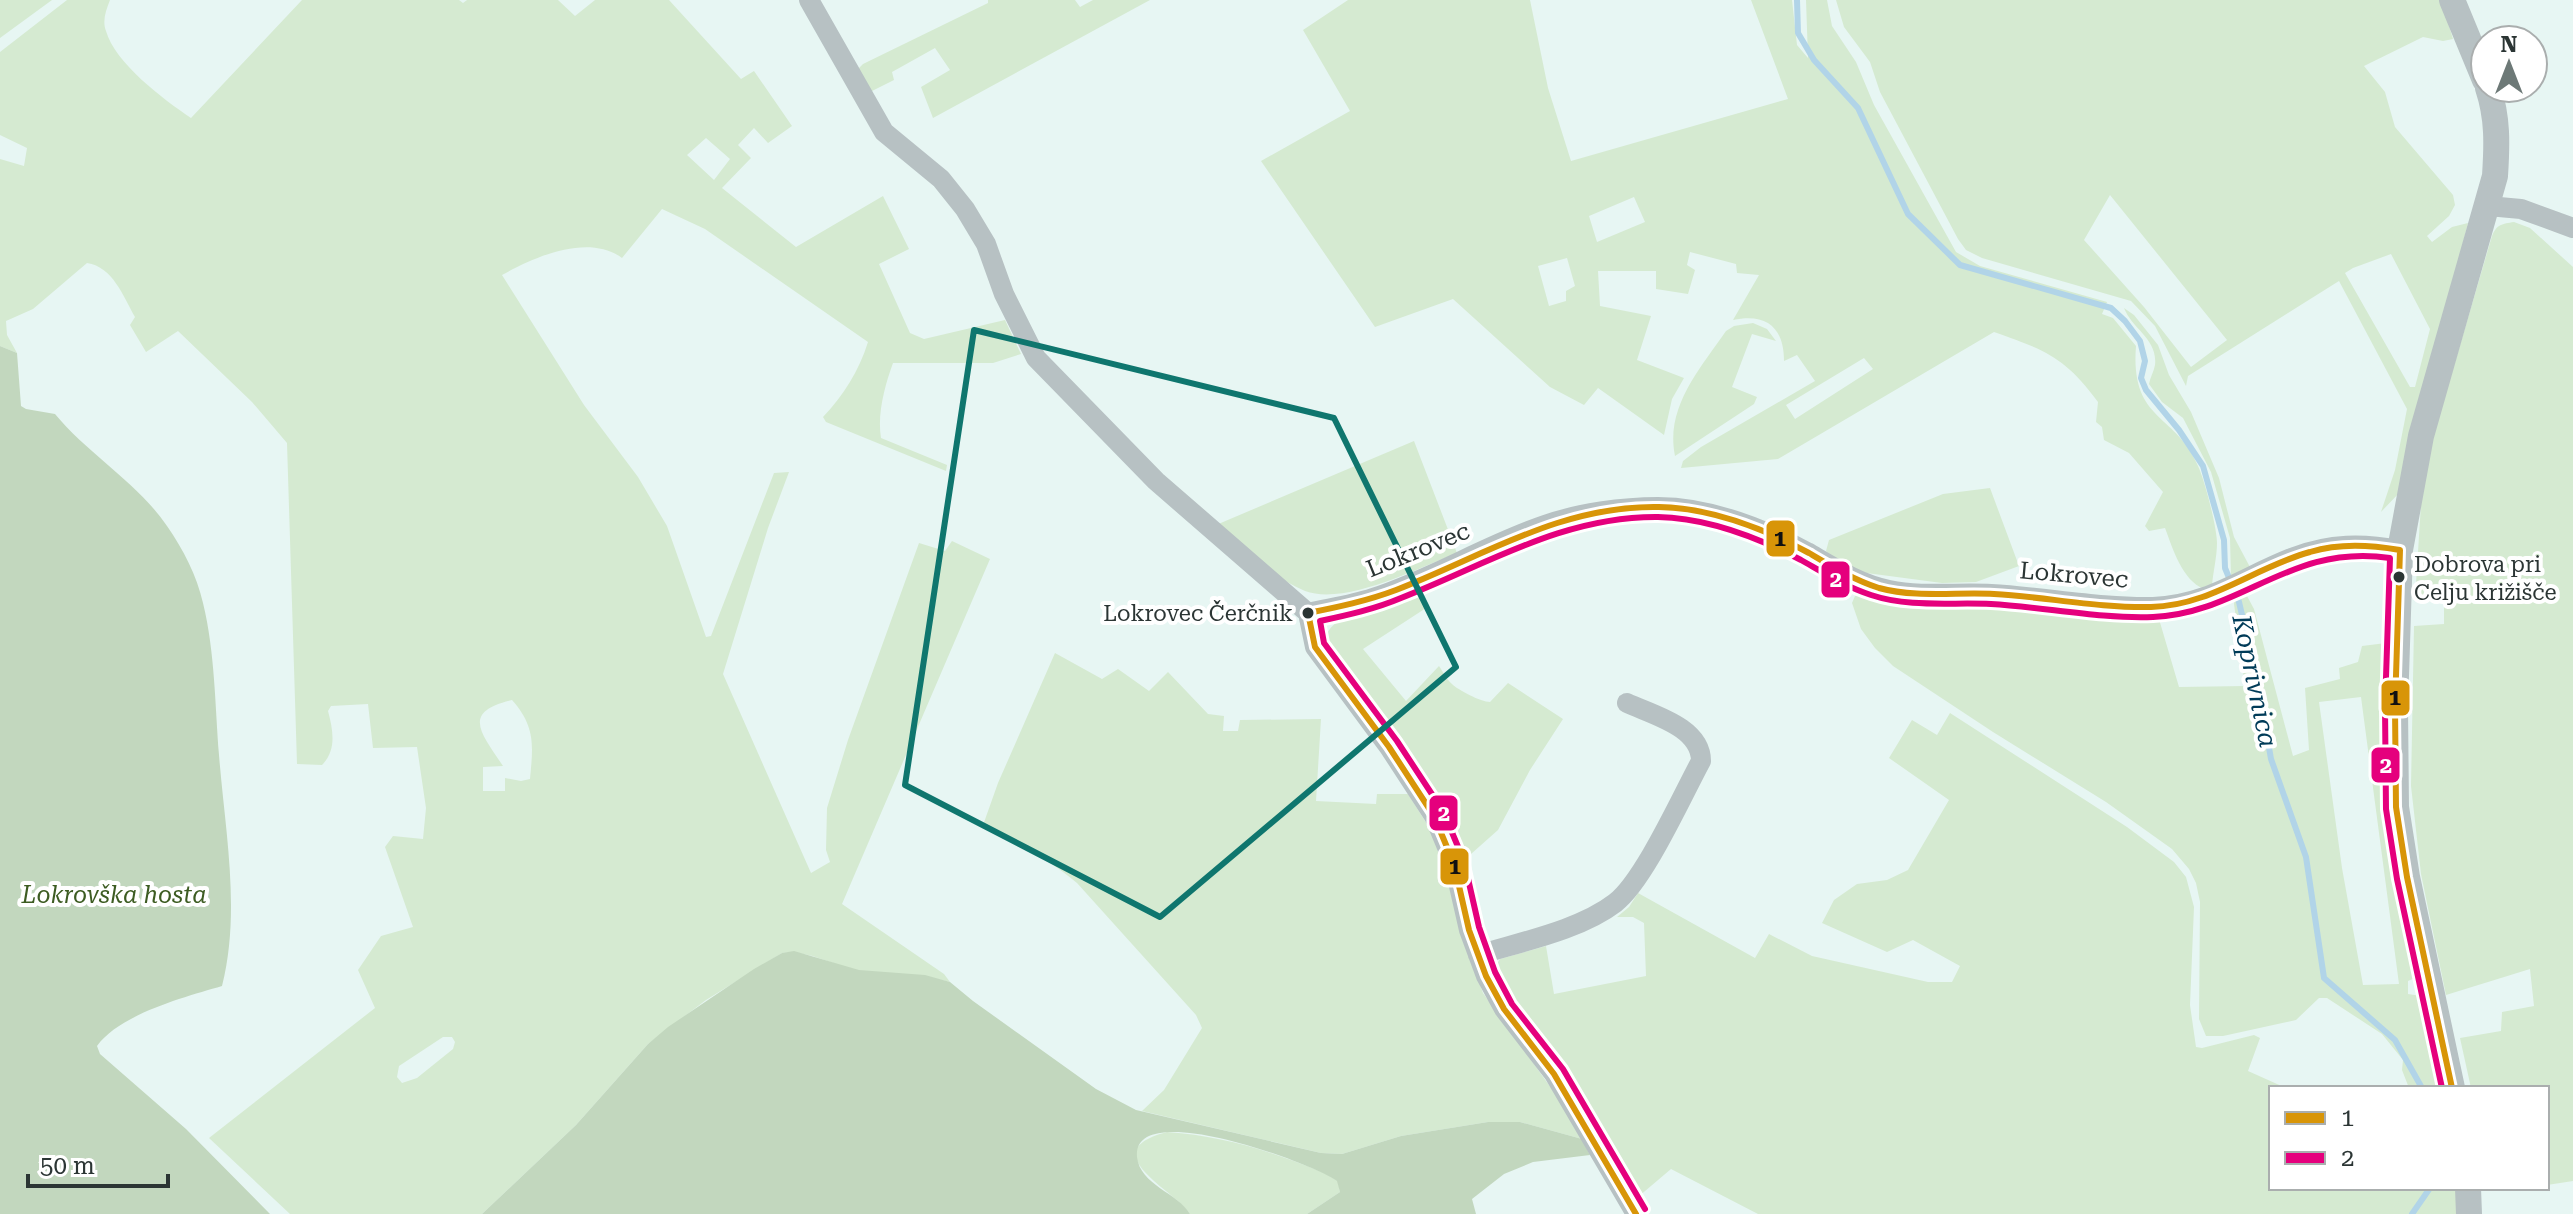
<svg xmlns="http://www.w3.org/2000/svg" width="2573" height="1214" font-family="'Roboto Serif',serif">
  <style>
    .green { fill: #d5ead1; fill-rule: evenodd }
    .forest { fill: #c2d7be }
    .lines { fill: none; stroke-linecap: round; stroke-linejoin: round }
    .stream { stroke: #b1d4e8; stroke-width: 6 }
    .minor { stroke: #b7c1c3; stroke-width: 20 }
    .tertiary { stroke: #b7c1c3; stroke-width: 26 }
    .bus-1-casing { stroke: #fff; stroke-width: 12 }
    .bus-2-casing { stroke: #fff; stroke-width: 12 }
    .bus-1 { stroke: #d89508; stroke-width: 6 }
    .bus-2 { stroke: #e5007d; stroke-width: 6 }
    .marked { fill: none; stroke: #0f766e; stroke-width: 6; stroke-linejoin: round }
    .bus-dot { fill: #2b3534; stroke: #fff; stroke-width: 3 }
    .labels { text-anchor: middle; stroke-width: 8; stroke-linejoin: round; paint-order: stroke }
    .bus-label { font-size: 22px; fill: #2b3534; stroke: #fff; text-anchor: start }
    .street-label { font-size: 24px; fill: #2b3534; stroke: #fff }
    .park-label { font-size: 24px; font-style: italic; fill: #3d5c22; stroke: #fff }
    .water-label { font-size: 26px; font-style: italic; fill: #003b58; stroke: #fff }
    .line-badge { stroke: #fff; stroke-width: 3 }
    .badge-label { font-size: 22px; text-anchor: middle; font-weight: bold; fill: #fff }
    .pale-badge-label { font-size: 22px; text-anchor: middle; font-weight: bold; fill: #111 }
  </style>
  <rect width="100%" height="100%" fill="#e7f6f3"/>
  <!-- green -->
  <path class="green" d="M 0,0 L 52,0 L 0,38 Z
    M 67,0 L 110,0 C 106,10 102,21 106,31 C 115,63 163,99 191,118 L 302,0 L 459,0 L 463,3 L 467,0 L 558,0 L 575,16 L 595,0 L 669,0 L 741,79 L 754,71 L 792,126 L 768,143 L 754,128 L 738,145 L 751,158 L 722,188 L 796,247 L 883,196 L 909,249 L 879,264 L 910,333 L 924,339 L 1005,320 L 1021,354 L 993,363 L 893,363 C 885,385 877,414 881,438 L 947,465 L 946,471 L 826,422 L 823,417 C 843,396 859,371 868,342 L 705,229 L 662,209 L 622,258 C 588,233 534,257 502,275 L 584,405 L 638,477 L 667,526 L 706,637 L 711,636 L 774,473 L 789,472 L 768,528 L 723,674 L 811,873 L 830,862 L 826,850 L 827,808 L 848,740 L 919,543 L 945,551 L 952,541 L 990,559 L 842,904 L 944,974 L 950,982 C 919,973 893,976 862,971 C 835,967 809,949 782,953 L 706,1000 L 648,1044 L 576,1125 L 482,1214 L 290,1214 L 209,1138 L 375,1008 L 358,970 L 381,936 L 413,927 L 385,847 L 393,836 L 423,839 L 426,808 L 417,747 L 373,748 L 368,704 L 331,706 L 328,711 C 333,730 337,750 322,765 L 297,764 L 287,443 L 252,402 L 178,331 L 146,352 L 130,325 L 135,317 C 123,296 113,267 87,263 L 33,309 L 6,321 L 7,335 L 17,353 L 0,346 L 0,159 L 24,166 L 27,148 L 0,135 L 0,52 ZM 706,138 L 730,159 L 714,180 L 687,155 ZM 512,700 C 536,727 533,746 530,779 L 521,781 L 505,778 L 505,791 L 483,791 L 483,767 L 503,766 C 482,734 460,712 512,700 ZM 443,1037 L 452,1037 L 455,1042 L 453,1049 L 417,1078 L 402,1083 L 397,1077 L 399,1066 Z
    M 988,0 L 1075,0 L 1080,7 L 1093,0 L 1150,0 L 933,118 L 921,87 L 950,70 L 935,48 L 892,72 L 894,80 L 866,94 L 858,69 L 863,64 L 988,3 Z
    M 1348,0 L 1530,0 L 1548,88 L 1571,161 L 1788,99 L 1751,0 L 1792,0 L 1797,45 L 1808,58 L 1806,0 L 1827,0 L 1832,26 L 1856,62 L 1874,105 L 1956,252 L 1980,266 L 2107,302 L 2102,314 L 2113,318 L 2136,346 C 2130,422 2175,412 2198,466 C 2205,481 2217,528 2217,543 C 2217,557 2213,572 2212,586 L 2204,589 C 2182,580 2173,549 2165,528 L 2149,531 L 2145,526 L 2163,492 L 2129,453 L 2104,440 L 2102,427 L 2096,422 L 2098,402 C 2065,357 2045,350 1994,332 L 1778,459 L 1681,468 L 1683,461 L 1701,447 L 1815,381 L 1797,355 L 1784,361 C 1784,327 1766,313 1733,320 L 1759,275 L 1737,273 L 1736,264 L 1690,252 L 1687,265 L 1695,270 L 1688,294 L 1656,289 L 1656,271 L 1598,271 L 1600,306 L 1651,316 L 1637,360 L 1684,378 L 1672,399 L 1664,435 L 1598,388 L 1584,405 L 1550,387 L 1453,299 L 1375,327 L 1261,161 L 1350,111 L 1303,30 ZM 1634,197 L 1645,222 L 1597,242 L 1589,216 ZM 1567,258 L 1575,286 L 1566,291 L 1566,301 L 1549,306 L 1538,266 ZM 1864,358 L 1873,369 L 1795,419 L 1786,405 Z
    M 1836,0 L 2441,0 L 2453,39 L 2443,41 L 2423,37 L 2364,66 L 2385,92 L 2395,127 L 2453,195 L 2455,205 L 2449,216 L 2427,236 L 2432,242 L 2452,227 L 2468,223 L 2399,493 L 2381,512 L 2395,470 L 2407,409 L 2339,281 L 2188,376 L 2186,386 L 2155,326 L 2131,301 L 1982,258 L 1966,250 L 1958,239 L 1880,92 L 1870,62 L 1844,27 ZM 2110,195 L 2227,340 L 2191,367 L 2144,307 L 2084,240 ZM 2391,254 L 2430,329 L 2415,387 L 2410,387 L 2345,273 L 2353,268 Z
    M 2514,222 L 2530,228 L 2573,267 L 2573,1181 L 2547,1185 L 2547,1088 L 2471,1088 L 2460,1038 L 2501,1031 L 2502,1012 L 2534,1006 L 2530,969 L 2446,995 L 2421,874 L 2411,786 L 2414,626 L 2444,624 L 2444,599 L 2415,600 L 2422,488 L 2431,444 L 2492,236 C 2497,224 2502,224 2514,222 Z
    M 2124,308 L 2134,315 L 2158,345 L 2169,375 L 2191,412 L 2219,478 L 2234,537 L 2251,569 L 2231,578 L 2230,538 L 2211,472 L 2183,418 L 2162,402 L 2149,384 C 2150,378 2154,371 2155,365 C 2158,339 2132,329 2124,308 Z
    M 1753,323 L 1767,329 L 1776,341 L 1752,334 L 1732,387 L 1757,397 L 1754,404 L 1675,456 C 1665,407 1700,369 1726,331 L 1734,326 Z
    M 1414,441 L 1457,553 C 1418,568 1345,606 1305,591 C 1272,578 1243,547 1216,525 Z
    M 1990,488 L 2019,566 L 1976,582 L 1942,583 L 1859,572 L 1835,562 L 1826,551 L 1829,540 L 1943,494 Z
    M 1419,592 L 1428,604 L 1423,610 L 1363,649 L 1406,701 L 1439,666 C 1443,672 1447,680 1452,684 C 1458,690 1481,702 1490,702 L 1508,683 L 1563,719 L 1530,770 L 1498,830 L 1462,862 L 1432,793 L 1326,650 C 1324,635 1328,628 1340,620 Z
    M 1859,594 L 1910,603 L 2039,607 L 2102,616 L 2159,619 L 2179,687 L 2245,686 L 2234,604 L 2235,599 L 2247,596 L 2254,609 L 2293,756 L 2309,750 L 2305,688 L 2340,679 L 2339,668 L 2358,662 L 2362,646 L 2386,643 L 2398,891 L 2415,978 L 2408,981 L 2408,994 L 2421,996 L 2425,1006 L 2438,1088 L 2409,1088 L 2402,1070 L 2403,1060 L 2382,1034 L 2327,998 L 2319,998 L 2296,1020 L 2223,1036 L 2206,1036 L 2199,1019 L 2200,902 L 2196,883 L 2189,869 L 2172,849 L 2106,802 L 1993,732 L 1893,666 L 1875,648 L 1861,629 L 1852,603 L 1855,596 ZM 2361,697 L 2399,984 L 2363,985 L 2342,868 L 2319,702 Z
    M 1055,653 L 1102,679 L 1118,669 L 1149,691 L 1168,672 L 1208,714 L 1224,716 L 1223,731 L 1238,731 L 1240,720 L 1321,719 L 1316,801 L 1376,804 L 1377,794 L 1408,794 L 1432,832 L 1453,899 L 1460,932 L 1483,993 L 1574,1120 L 1582,1139 L 1520,1122 L 1488,1122 L 1401,1136 L 1342,1154 L 1321,1153 L 1142,1111 L 1164,1090 L 1202,1028 L 1196,1015 L 1077,883 C 1047,858 1017,843 982,828 L 998,783 Z
    M 1950,713 L 2127,827 L 2174,862 L 2186,877 L 2194,907 L 2190,1005 L 2196,1047 L 2202,1048 L 2254,1035 L 2260,1038 L 2248,1071 L 2286,1088 L 2271,1088 L 2271,1188 L 2459,1188 L 2459,1214 L 1758,1214 L 1671,1169 L 1638,1197 L 1588,1112 L 1511,1002 L 1493,970 L 1500,959 L 1546,946 L 1554,994 L 1646,976 L 1644,923 L 1633,917 L 1617,917 L 1629,907 L 1638,893 L 1755,958 L 1769,934 L 1812,956 L 1928,982 L 1952,982 L 1960,966 L 1913,940 L 1887,952 L 1822,923 L 1834,900 L 1857,884 L 1887,880 L 1908,870 L 1949,800 L 1889,758 L 1912,720 L 1937,735 Z
    M 1167,1132 C 1211,1135 1250,1145 1291,1160 C 1307,1166 1323,1171 1338,1181 L 1340,1192 L 1307,1214 L 1190,1214 C 1175,1190 1091,1152 1167,1132 Z"/>
  <!-- forest -->
  <path class="forest" d="M 0,346 L 17,353 L 21,406 L 26,409 L 55,414 C 89,455 137,482 167,526 C 183,549 197,576 203,603 C 215,652 215,705 219,755 C 225,831 241,911 222,986 C 185,997 120,1014 97,1046 L 100,1054 L 186,1129 L 270,1214 L 0,1214 Z
    M 794,951 L 859,970 L 925,975 L 950,982 L 973,1001 L 1096,1089 L 1136,1110 L 1321,1153 L 1342,1154 L 1401,1136 L 1488,1122 L 1520,1122 L 1582,1139 L 1590,1155 L 1533,1162 L 1504,1174 L 1472,1199 L 1476,1214 L 1307,1214 L 1340,1192 L 1337,1181 C 1314,1164 1132,1096 1137,1157 C 1140,1185 1178,1193 1190,1214 L 482,1214 L 576,1125 L 648,1044 L 668,1027 L 754,969 L 782,953 Z"/>
  <g class="lines">
    <!-- stream -->
    <path class="stream" d="M 1797,0 L 1798,33 L 1814,60 L 1858,108 L 1908,214 L 1960,265 L 2111,308 L 2125,321 L 2140,341 L 2145,361 L 2141,378 L 2146,390 L 2179,430 L 2203,466 L 2224,540 L 2225,568 L 2239,602 L 2257,679 L 2271,759 L 2306,857 L 2324,978 L 2395,1040 L 2422,1088
      M 2412,1214 L 2430,1188"/>
    <!-- minor -->
    <path class="minor" d="M 809,0 L 884,132 L 941,179 L 965,209 L 986,244 L 1004,294 L 1036,358 L 1156,481 L 1308,613
      M 2488,206 L 2521,209 L 2573,228
      M 1308,613 C 1330,608 1352,605 1373,598 C 1432,579 1486,545 1545,525 C 1579,513 1623,507 1658,507 C 1709,507 1762,528 1807,552 C 1833,567 1859,584 1889,590 C 1922,597 1958,592 1991,594 C 2045,597 2099,608 2153,607 C 2209,605 2244,576 2294,557 C 2330,543 2363,543 2400,550
      M 1308,613 L 1315,647 L 1389,747 L 1434,816 L 1454,864 L 1469,930 L 1486,976 L 1504,1009 L 1554,1074 L 1636,1214
      M 1478,955 C 1520,942 1580,930 1615,903 C 1644,881 1682,796 1701,761 C 1701,727 1653,715 1627,703"/>
    <!-- tertiary -->
    <path class="tertiary" d="M 2452,0 L 2485,80
      M 2452,1088 L 2407,877 L 2396,807 L 2395,707 L 2400,550 L 2421,436 L 2495,176 C 2497,145 2498,118 2488,88
      M 2468,1188 L 2469,1214"/>
    <defs>
      <path id="bus-1" d="M 1636,1214 L 1554,1074 L 1504,1009 L 1486,976 L 1469,930 L 1454,864 L 1434,816 L 1389,747 L 1315,647 L 1308,613 C 1338,607 1367,601 1396,590 C 1484,556 1561,505 1659,507 C 1712,508 1763,528 1809,553 C 1831,566 1854,580 1879,588 C 1916,598 1956,592 1994,594 C 2046,597 2098,608 2151,607 C 2210,606 2255,567 2310,552 C 2340,543 2370,545 2400,550 L 2395,707 L 2396,807 L 2407,877 L 2452,1088"/>
      <path id="bus-2" d="M 1645,1209 L 1563,1069 L 1512,1004 L 1495,972 L 1479,927 L 1464,861 L 1443,811 L 1397,741 L 1324,643 L 1320,621 C 1348,615 1375,609 1401,598 C 1486,565 1563,516 1658,517 C 1708,518 1757,537 1801,560 C 1824,573 1846,587 1871,595 C 1910,608 1951,602 1991,604 C 2045,607 2099,619 2153,617 C 2243,613 2290,543 2390,558 L 2385,707 L 2386,809 L 2397,879 L 2442,1088"/>
    </defs>
    <!-- bus-1 casing -->
    <use href="#bus-1" class="bus-1-casing"/>
    <!-- bus-2 casing -->
    <use href="#bus-2" class="bus-2-casing"/>
    <!-- bus-1 -->
    <use href="#bus-1" class="bus-1"/>
    <!-- bus-2 -->
    <use href="#bus-2" class="bus-2"/>
  </g>
  <!-- marked area -->
  <path class="marked" d="M 974,330 L 1334,418 L 1456,667 L 1160,917 L 905,785 Z"/>
  <!-- markers -->
  <g class="bus-dot">
    <circle cx="2399" cy="577" r="7"/>
    <circle cx="1308" cy="613" r="7"/>
  </g>
  <g class="labels">
    <!-- bus labels -->
    <g class="bus-label">
      <text x="2414" y="572">Dobrova pri<tspan x="2414" dy="28">Celju križišče</tspan></text>
      <text x="1293" y="621" text-anchor="end">Lokrovec Čerčnik</text>
    </g>
    <!-- street labels -->
    <g class="street-label">
      <text transform="translate(1418 550) rotate(-22)" y="8">Lokrovec</text>
      <text transform="translate(2074 575) rotate(5)" y="8">Lokrovec</text>
    </g>
    <!-- park labels -->
    <g class="park-label">
      <text x="114" y="903">Lokrovška hosta</text>
    </g>
    <!-- water labels -->
    <g class="water-label">
      <text transform="translate(2255 681) rotate(78)" y="9">Koprivnica</text>
    </g>
  </g>
  <g class="line-badge">
    <rect x="1765" y="519" width="31" height="39" rx="8" fill="#d89508"/>
    <rect x="1820" y="560" width="31" height="39" rx="8" fill="#e5007d"/>
    <rect x="2380" y="679" width="31" height="38" rx="8" fill="#d89508"/>
    <rect x="2370" y="746" width="31" height="38" rx="8" fill="#e5007d"/>
    <rect x="1428" y="794" width="31" height="38" rx="8" fill="#e5007d"/>
    <rect x="1439" y="847" width="31" height="39" rx="8" fill="#d89508"/>
  </g>
  <g class="badge-label">
    <text x="1836" y="587">2</text>
    <text x="2386" y="773">2</text>
    <text x="1444" y="821">2</text>
  </g>
  <g class="pale-badge-label">
    <text x="1780" y="546">1</text>
    <text x="2395" y="705">1</text>
    <text x="1455" y="874">1</text>
  </g>
  <!-- legend -->
  <rect x="2269" y="1086" width="280" height="104" fill="#ffffff" stroke="#aaaeae" stroke-width="2"/>
  <rect x="2285" y="1112" width="40" height="12" fill="#d89508" stroke="#aaaeae" stroke-width="2"/>
  <text x="2341" y="1126" font-size="24" fill="#2b3534">1</text>
  <rect x="2285" y="1152" width="40" height="12" fill="#e5007d" stroke="#aaaeae" stroke-width="2"/>
  <text x="2341" y="1166" font-size="24" fill="#2b3534">2</text>
  <!-- north arrow -->
  <g transform="translate(2509 64)"><circle r="38" fill="#ffffff" stroke="#aaaeae" stroke-width="2"/>
  <path d="M0-6L14 30L0 20L-14 30Z" fill="#6d7977"/>
  <text y="-12" font-size="22" font-weight="bold" text-anchor="middle" fill="#2b3534">N</text>
  </g>
  <!-- scale -->
  <path d="M28 1174v12h140v-12" fill="none" stroke="#2b3534" stroke-width="4"/>
  <text x="40" y="1174" font-size="24" fill="#2b3534" stroke="#ffffff" stroke-width="6" paint-order="stroke">50 m</text>
</svg>
